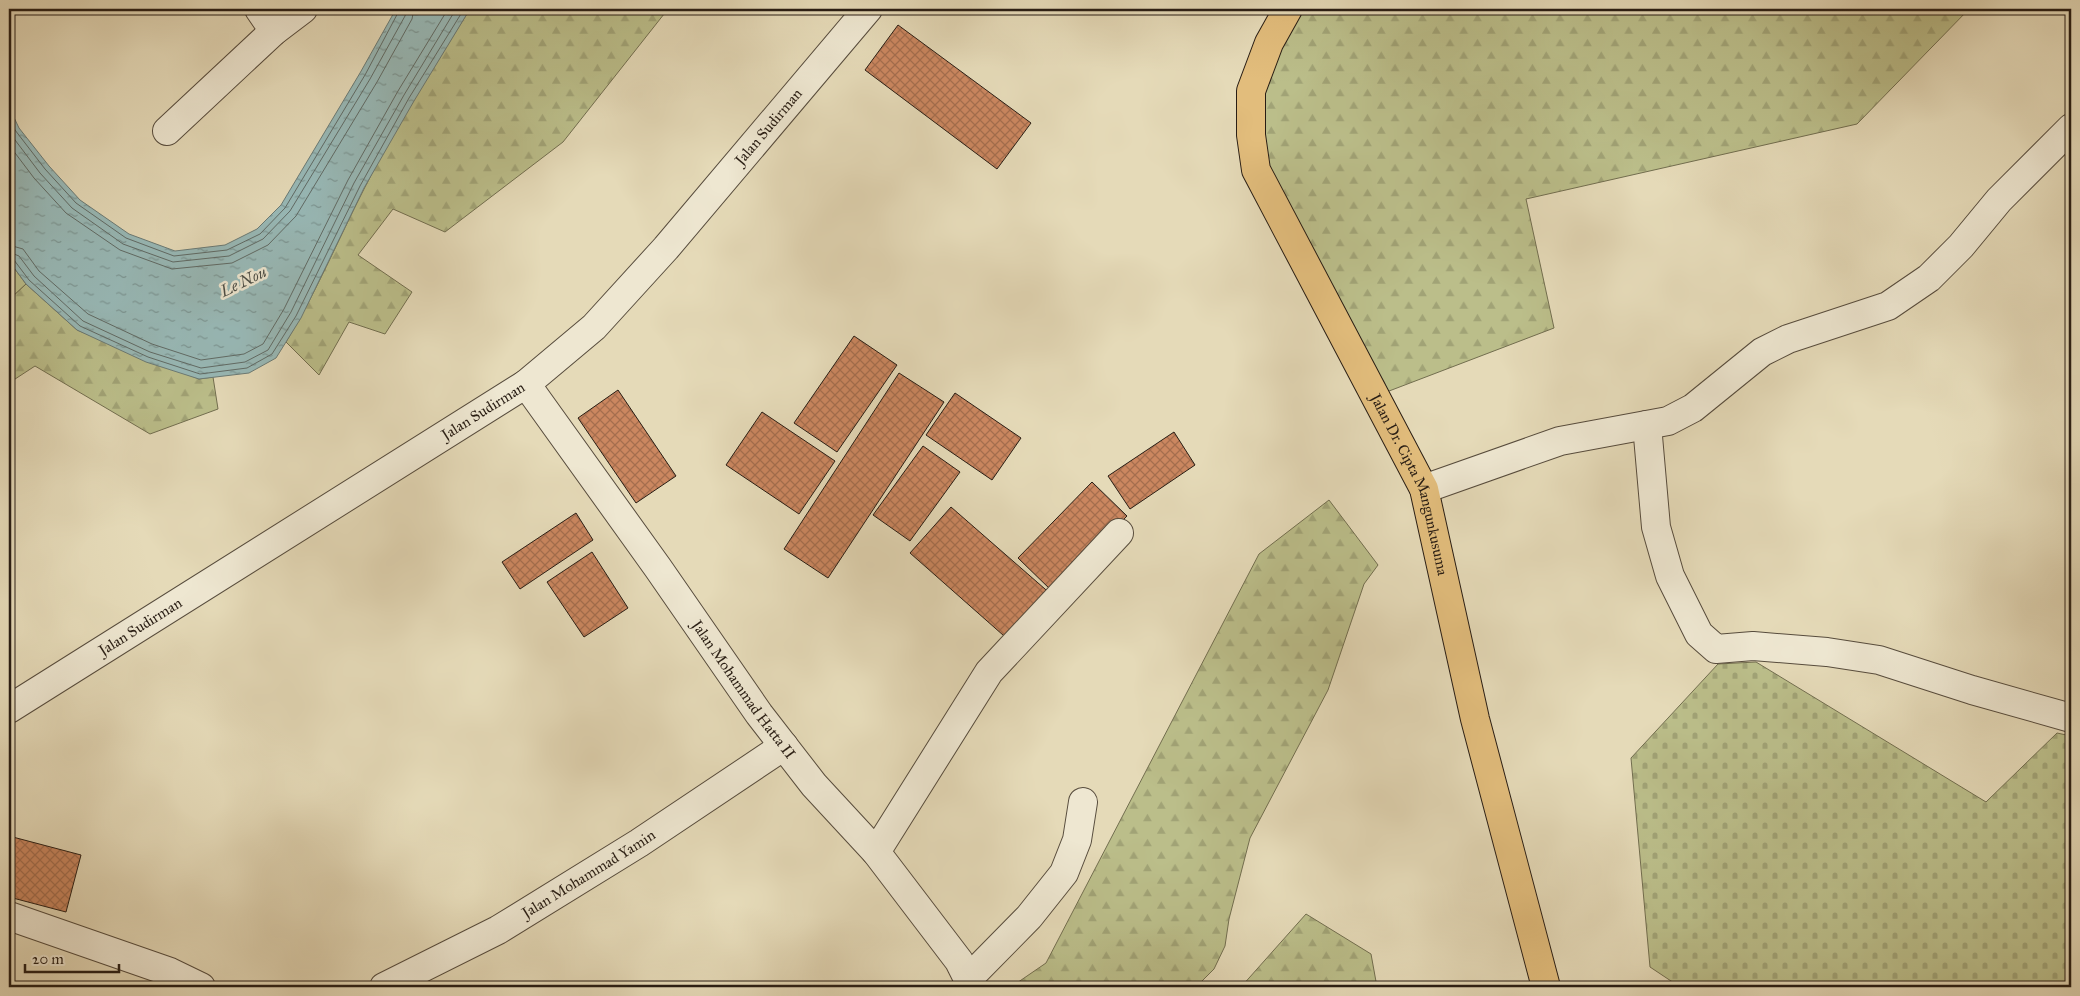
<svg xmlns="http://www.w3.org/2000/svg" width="2080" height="996" font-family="'IM FELL Great Primer',serif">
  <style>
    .grass { fill: url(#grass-tufts); stroke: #726e4f }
    .forest { fill: url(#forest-firs); stroke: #726e4f }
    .cemetery { fill: url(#cemetery-stones); stroke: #726e4f }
    .water { fill: url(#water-ripples); stroke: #6b7b76 }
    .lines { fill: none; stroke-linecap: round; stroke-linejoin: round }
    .shore { stroke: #606b66; stroke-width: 1 }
    .building { fill: url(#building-cross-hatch); stroke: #281d14 }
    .minor-casing { stroke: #574c3d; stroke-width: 30 }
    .major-casing { stroke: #281d14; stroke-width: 30 }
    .minor { stroke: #eee7d1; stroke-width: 28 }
    .major { stroke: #e2bd7c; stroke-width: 28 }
    .labels { text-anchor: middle; stroke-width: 5; stroke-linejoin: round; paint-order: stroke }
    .street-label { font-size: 15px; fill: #281d14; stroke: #eee7d1 }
    .water-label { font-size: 16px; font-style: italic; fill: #4a4c45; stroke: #eee7d1 }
  </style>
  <defs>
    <pattern id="grass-tufts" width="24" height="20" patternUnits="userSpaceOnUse" patternTransform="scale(1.25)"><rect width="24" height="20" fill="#bbbe8a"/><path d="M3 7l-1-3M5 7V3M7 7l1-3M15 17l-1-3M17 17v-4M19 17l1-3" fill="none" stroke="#a1a376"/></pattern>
    <pattern id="forest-firs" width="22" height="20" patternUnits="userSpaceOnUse" patternTransform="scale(1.25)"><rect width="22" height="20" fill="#bbbe8a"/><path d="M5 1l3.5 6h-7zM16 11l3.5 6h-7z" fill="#a1a376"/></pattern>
    <pattern id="cemetery-stones" width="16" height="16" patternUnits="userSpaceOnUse" patternTransform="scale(1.25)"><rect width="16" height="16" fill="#bbbe8a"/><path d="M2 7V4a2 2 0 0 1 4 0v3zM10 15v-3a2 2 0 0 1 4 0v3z" fill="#a1a376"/></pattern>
    <pattern id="water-ripples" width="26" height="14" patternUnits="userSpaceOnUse" patternTransform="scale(1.25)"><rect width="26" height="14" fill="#98b9b7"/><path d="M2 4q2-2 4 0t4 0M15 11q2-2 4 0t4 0" fill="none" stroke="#7c9694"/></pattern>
    <pattern id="building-cross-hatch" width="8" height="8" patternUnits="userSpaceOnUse" patternTransform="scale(1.25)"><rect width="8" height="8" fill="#cb8760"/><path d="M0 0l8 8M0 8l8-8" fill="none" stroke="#a56e4e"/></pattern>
  </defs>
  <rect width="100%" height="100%" fill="#e5dab8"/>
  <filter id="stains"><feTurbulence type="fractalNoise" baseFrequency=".004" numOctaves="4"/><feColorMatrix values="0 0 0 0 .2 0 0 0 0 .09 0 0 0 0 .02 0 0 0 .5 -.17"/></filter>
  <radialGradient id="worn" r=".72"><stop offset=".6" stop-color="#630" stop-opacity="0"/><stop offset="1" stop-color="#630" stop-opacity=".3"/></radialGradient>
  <!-- grass -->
  <path class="grass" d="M 9,261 L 26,284 L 9,300 Z"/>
  <!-- forest -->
  <path class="forest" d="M 470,9 L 668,9 L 563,142 L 445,232 L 393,209 L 358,255 L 412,292 L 385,334 L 349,322 L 319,375 L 286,342 C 316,293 338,240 364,189 C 395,127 433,68 470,9 Z
    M 1288,9 L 1969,9 L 1857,124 L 1526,199 L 1554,328 L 1376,396 L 1256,170 L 1269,43 Z
    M 26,284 L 77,330 L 199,379 L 213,377 L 218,409 L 150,434 L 35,366 L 9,383 L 9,300 Z
    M 1329,500 L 1378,565 L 1364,584 L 1328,690 L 1250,838 L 1229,919 L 1225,946 L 1214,969 L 1196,987 L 1113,987 L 1111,985 L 1104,987 L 1011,987 L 1046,963 L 1259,554 Z
    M 1306,914 L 1371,954 L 1377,987 L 1241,987 Z"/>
  <!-- cemetery -->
  <path class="cemetery" d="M 1756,662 L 1986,802 L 2057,733 L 2071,736 L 2071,987 L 1680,987 L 1650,967 L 1631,758 L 1718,664 Z"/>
  <!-- water -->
  <path class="water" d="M 396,9 L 470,9 L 414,101 L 364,188 L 301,318 L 276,358 L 249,373 L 199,379 L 146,362 L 77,330 L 26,284 L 9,261 L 9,107 L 19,128 L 49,166 L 80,200 L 129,234 L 175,251 L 225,245 L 257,229 L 281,205 L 360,73 Z"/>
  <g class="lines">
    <!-- shore -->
    <path class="shore" d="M 9,118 L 15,130 L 45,169 L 76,203 L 126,238 L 174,256 L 227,250 L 260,234 L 285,208 L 365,75 L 400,9
      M 9,132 L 40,173 L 72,208 L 123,244 L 173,262 L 229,256 L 263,239 L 290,211 L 370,79 L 405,16 L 407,9
      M 9,145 L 34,178 L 66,213 L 120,250 L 172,269 L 232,263 L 268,245 L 296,216 L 377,82 L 412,19 L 414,9
      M 9,245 L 23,249 L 39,271 L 88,314 L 152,344 L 201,360 L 244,354 L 263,344 L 284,309 L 348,180 L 398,91 L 448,9
      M 9,252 L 19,256 L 34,276 L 83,321 L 150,352 L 201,368 L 245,362 L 268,350 L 291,312 L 354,183 L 404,95 L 456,9
      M 9,259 L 14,260 L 29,280 L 80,326 L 148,357 L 200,374 L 247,368 L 272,354 L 296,316 L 360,186 L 409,98 L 464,9"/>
  </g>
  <!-- building -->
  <path class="building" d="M 898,25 L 1031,123 L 997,169 L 865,70 Z
    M 854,336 L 897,365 L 837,452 L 794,423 Z
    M 899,373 L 944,402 L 828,578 L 784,549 Z
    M 618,390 L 676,476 L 636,503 L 578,418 Z
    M 955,393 L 1021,438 L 992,480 L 926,435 Z
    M 762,412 L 835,461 L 799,514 L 726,465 Z
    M 1174,432 L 1195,465 L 1130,509 L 1108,476 Z
    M 923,446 L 960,472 L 910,541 L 873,515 Z
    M 1092,482 L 1127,516 L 1053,592 L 1018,558 Z
    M 951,507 L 1053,596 L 1012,643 L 910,553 Z
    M 576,513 L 593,540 L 520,589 L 502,562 Z
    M 592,552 L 628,608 L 584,637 L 547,582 Z
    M 9,836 L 81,855 L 66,912 L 9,897 Z"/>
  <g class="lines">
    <defs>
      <g id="minor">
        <path d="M 259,9 L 274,31"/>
        <path d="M 167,131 L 274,31 L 303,9"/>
        <path id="s1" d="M 526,384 L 658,568 L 759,714 L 814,785 L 876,852 L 959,961 L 968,979 L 966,987"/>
        <path d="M 1647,425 L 1656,527 L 1670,576 L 1699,634 L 1716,649 L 1753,646 L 1827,652 L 1879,660 L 1972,690 L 2071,718"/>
        <path d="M 1424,489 L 1560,441 L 1668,421 L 1693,408 L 1762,352 L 1788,339 L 1888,306 L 1929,278 L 1961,246 L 1999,200 L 2071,128"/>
        <path id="s2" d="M 9,709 L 526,384 L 594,327 L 666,248 L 868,9"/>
        <path d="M 876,852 L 989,672 L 1119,533"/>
        <path d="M 9,916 L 170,972 L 201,987"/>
        <path d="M 968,979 L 1029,917 L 1064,873 L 1077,840 L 1083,802"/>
        <path id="s3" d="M 384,987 L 498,930 L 639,843 L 784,746"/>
      </g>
      <g id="major">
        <path id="s4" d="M 1288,9 L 1269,43 L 1251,91 L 1251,135 L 1256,170 L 1424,489 L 1475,719 L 1546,987"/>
      </g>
    </defs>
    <!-- minor casing -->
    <use href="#minor" class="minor-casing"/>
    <!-- major casing -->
    <use href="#major" class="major-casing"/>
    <!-- minor -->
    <use href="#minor" class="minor"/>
    <!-- major -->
    <use href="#major" class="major"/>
  </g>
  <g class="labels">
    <!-- street labels -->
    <g class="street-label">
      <text dy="5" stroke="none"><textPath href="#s2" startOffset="965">Jalan Sudirman</textPath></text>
      <text dy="5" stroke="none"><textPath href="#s2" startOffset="560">Jalan Sudirman</textPath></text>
      <text dy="5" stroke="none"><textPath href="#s4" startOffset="521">Jalan Dr. Cipta Mangunkusuma</textPath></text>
      <text dy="5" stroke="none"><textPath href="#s2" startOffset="155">Jalan Sudirman</textPath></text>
      <text dy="5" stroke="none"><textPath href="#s1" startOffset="375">Jalan Mohammad Hatta II</textPath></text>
      <text dy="5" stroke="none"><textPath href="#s3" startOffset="234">Jalan Mohammad Yamin</textPath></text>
    </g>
    <!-- water labels -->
    <g class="water-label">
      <text transform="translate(243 281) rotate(-26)" y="6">Le Nou</text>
    </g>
  </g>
  <!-- margin -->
  <rect width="2080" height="996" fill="none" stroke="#e5dab8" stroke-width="30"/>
  <rect x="10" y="10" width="2060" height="976" fill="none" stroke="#281d14" stroke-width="2.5"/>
  <rect x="15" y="15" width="2050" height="966" fill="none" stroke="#281d14"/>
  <!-- scale -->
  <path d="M25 964v8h94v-8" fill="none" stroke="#281d14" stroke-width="2.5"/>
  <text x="32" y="964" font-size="15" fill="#281d14" stroke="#eee7d1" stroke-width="4" paint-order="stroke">20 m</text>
  <rect width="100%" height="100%" filter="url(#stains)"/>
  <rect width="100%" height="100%" fill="url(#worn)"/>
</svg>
